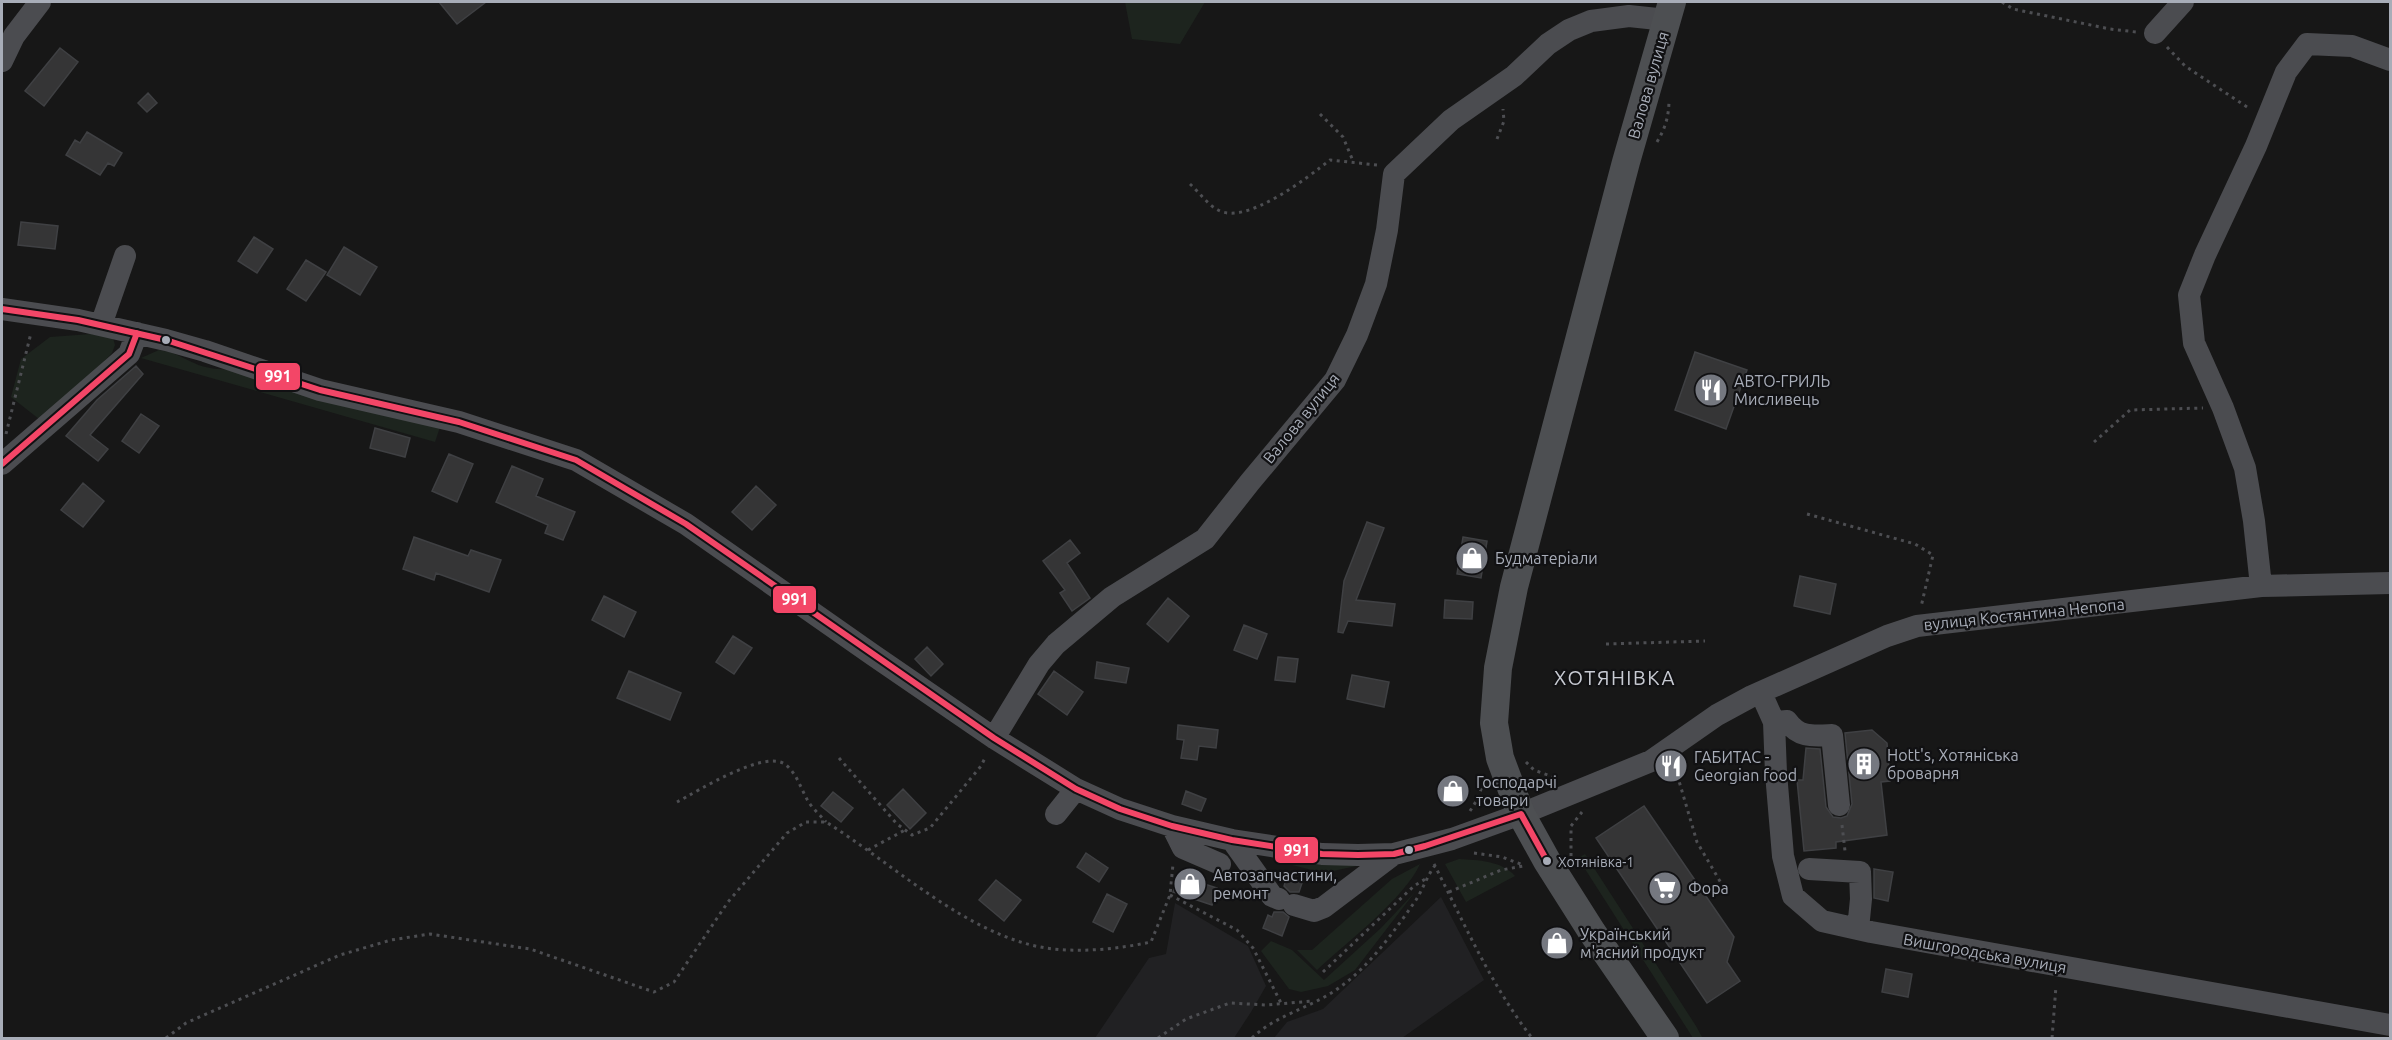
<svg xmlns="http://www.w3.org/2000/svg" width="2392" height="1040" font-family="Ubuntu,sans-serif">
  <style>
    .built { fill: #212123 }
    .green { fill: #1d241e }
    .building { fill: #353536; stroke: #3f4043; stroke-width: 1.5 }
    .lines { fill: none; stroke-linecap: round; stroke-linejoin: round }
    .path { stroke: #4d4e52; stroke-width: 3; stroke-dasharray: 3 4.5; stroke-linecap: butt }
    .minor { stroke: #4b4c50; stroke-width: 22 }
    .major { stroke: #4d4f52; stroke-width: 28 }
    .bus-1-casing { stroke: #111113; stroke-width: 10 }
    .bus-1 { stroke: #f34667; stroke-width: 6 }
    .bus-dot { fill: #a8adb8; stroke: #111113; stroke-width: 2 }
    .labels { text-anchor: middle; stroke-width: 4.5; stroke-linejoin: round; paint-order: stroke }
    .bus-label { font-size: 14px; fill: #a8adb8; stroke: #111113; text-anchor: start }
    .street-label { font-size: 16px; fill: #a8adb8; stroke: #111113 }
    .poi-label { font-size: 16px; fill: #a8adb8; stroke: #111113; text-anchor: start }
    .quarter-label { font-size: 20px; letter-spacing: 1.5px; fill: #c9ccd4; stroke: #111113 }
    .line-badge { stroke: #111113; stroke-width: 2 }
    .badge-label { font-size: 16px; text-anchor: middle; font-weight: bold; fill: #fff }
  </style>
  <rect width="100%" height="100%" fill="#171717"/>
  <!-- built -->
  <path class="built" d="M 1441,897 L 1484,980 L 1402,1038 L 1274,1038 L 1287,1022 L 1323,1009 Z
    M 1175,903 L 1248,946 L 1266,986 L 1251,1012 L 1234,1038 L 1095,1038 L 1149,958 L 1166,954 Z"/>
  <!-- green -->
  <path class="green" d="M 1125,2 L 1205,2 L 1180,44 L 1132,39 Z
    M 91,334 L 113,338 L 115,345 L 112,353 L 62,407 L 39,419 L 11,397 L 21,359 L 50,337 Z
    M 159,350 C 175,352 180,357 194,363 C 206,369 219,369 232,370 L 441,424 L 435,442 L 141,358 Z
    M 1265,853 L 1370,863 L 1324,873 L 1280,862 Z
    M 1585,854 L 1696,1026 L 1702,1037 L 1701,1038 L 1693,1038 L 1578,858 Z
    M 1459,859 C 1478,860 1502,861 1515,876 L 1466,902 L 1445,864 Z
    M 1420,864 C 1405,898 1346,943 1317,970 L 1297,950 L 1312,950 L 1392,879 Z
    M 1415,892 L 1355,970 L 1328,986 L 1301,992 L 1289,989 L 1261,951 L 1271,941 L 1292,950 L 1324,980 L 1381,928 Z"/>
  <!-- building -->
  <path class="building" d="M 439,2 L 486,2 L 457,24 Z
    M 60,48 L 78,62 L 44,106 L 25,91 Z
    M 148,93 L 157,103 L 147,112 L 138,103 Z
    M 87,132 L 122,153 L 114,166 L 108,163 L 100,175 L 66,155 L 75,140 L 80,143 Z
    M 21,222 L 58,226 L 55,249 L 18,245 Z
    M 254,237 L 273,249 L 257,273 L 238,261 Z
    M 344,247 L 377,267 L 360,295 L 327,275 Z
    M 306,260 L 326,272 L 306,301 L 287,289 Z
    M 1695,352 L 1747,370 L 1726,429 L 1675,410 Z
    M 136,366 L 143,374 L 90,435 L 108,449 L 98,461 L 66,436 L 97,400 Z
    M 141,414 L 159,426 L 139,453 L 122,441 Z
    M 375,428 L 410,438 L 405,457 L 370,448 Z
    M 449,454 L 473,464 L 457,502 L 432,491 Z
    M 512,466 L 543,479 L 536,496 L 575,512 L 563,540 L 545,533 L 548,525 L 496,502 Z
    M 83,483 L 104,501 L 83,527 L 61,510 Z
    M 756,486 L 776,505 L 752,530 L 732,512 Z
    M 1367,522 L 1384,528 L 1356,600 L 1395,604 L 1392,626 L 1348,621 L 1343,633 L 1338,632 L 1344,581 Z
    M 414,537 L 468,556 L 471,550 L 501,560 L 489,592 L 436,573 L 434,580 L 403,569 Z
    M 1463,537 L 1487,541 L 1481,578 L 1457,574 Z
    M 1070,540 L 1080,553 L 1067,563 L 1090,598 L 1072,611 L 1060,593 L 1065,590 L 1043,561 Z
    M 1800,576 L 1836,584 L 1830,614 L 1794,606 Z
    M 604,596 L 636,612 L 624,637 L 592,620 Z
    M 1168,598 L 1189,616 L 1168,642 L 1147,624 Z
    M 1445,600 L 1473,602 L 1472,619 L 1444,618 Z
    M 1244,625 L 1267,634 L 1257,659 L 1234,650 Z
    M 733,636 L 752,648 L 734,674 L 716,662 Z
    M 927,647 L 943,664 L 931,676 L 915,659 Z
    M 1278,657 L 1298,659 L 1295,682 L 1275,680 Z
    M 1097,662 L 1129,668 L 1126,683 L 1095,678 Z
    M 629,671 L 681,693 L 670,720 L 617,698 Z
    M 1054,671 L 1083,692 L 1067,715 L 1038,694 Z
    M 1352,675 L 1389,682 L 1384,707 L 1347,699 Z
    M 1178,725 L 1218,730 L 1216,748 L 1199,746 L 1197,760 L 1181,758 L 1184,740 L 1177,739 Z
    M 1872,730 L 1887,743 L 1890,781 L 1881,782 L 1887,835 L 1836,842 L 1836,848 L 1804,851 L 1797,780 L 1803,780 L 1806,748 L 1820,749 L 1826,807 L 1833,817 L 1841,818 L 1847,816 L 1852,804 L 1845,733 Z
    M 1450,779 L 1463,786 L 1454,805 L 1441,799 Z
    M 903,789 L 926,813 L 910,829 L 887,805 Z
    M 1186,791 L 1206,799 L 1201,811 L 1182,804 Z
    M 833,792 L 853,808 L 841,822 L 821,806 Z
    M 1644,806 L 1734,937 L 1727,962 L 1740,981 L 1707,1003 L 1596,838 Z
    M 1086,853 L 1108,868 L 1099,882 L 1077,867 Z
    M 1874,869 L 1893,872 L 1888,901 L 1874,898 Z
    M 1179,876 L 1217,888 L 1212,905 L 1173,892 Z
    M 1287,877 L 1302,883 L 1299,892 L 1290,892 L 1284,886 Z
    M 996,880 L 1021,900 L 1004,921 L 979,900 Z
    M 1107,894 L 1127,904 L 1113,932 L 1093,922 Z
    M 1274,912 L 1283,912 L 1289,917 L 1282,936 L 1263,928 L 1268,915 L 1272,917 Z
    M 1886,969 L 1912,974 L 1908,997 L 1882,992 Z"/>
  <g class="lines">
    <!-- path -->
    <path class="path" d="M 2002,2 L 2013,9 L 2110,29 L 2136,32
      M 2167,47 L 2185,66 L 2250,109
      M 1320,114 L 1343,137 L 1353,161
      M 1497,139 L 1504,121 L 1503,109
      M 1657,142 C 1665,129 1669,116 1669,100
      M 1190,184 C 1199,192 1208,205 1218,210 C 1246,226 1308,177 1330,160 L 1377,165
      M 6,434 L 31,333
      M 2094,442 L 2130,410 L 2203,408
      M 1807,514 L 1915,544 L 1933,555 L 1921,607
      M 1606,644 L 1705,641
      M 839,758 L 897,824 L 912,835 L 930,828 L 981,766 L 986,756
      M 1526,762 L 1534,770 L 1556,778
      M 1668,773 L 1679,781 L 1697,842 L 1728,895
      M 677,802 C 698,791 766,748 786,765 C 797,774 801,789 808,801 C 812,808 820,815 826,822
      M 1470,811 L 1477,800 L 1484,781
      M 1842,825 L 1845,851
      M 868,850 L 905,830
      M 1474,853 L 1502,857 L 1523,865
      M 1571,856 L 1571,826 L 1582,812
      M 1434,864 C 1464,923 1491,985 1532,1038
      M 1449,892 L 1501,870 L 1524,866
      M 1170,895 L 1237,930 L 1253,948 L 1281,1003
      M 1323,972 L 1414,886 L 1427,878
      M 166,1038 L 186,1023 L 340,955 L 391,940 L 430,934 L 530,949 L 654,992 L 674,982 L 728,902 L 787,833 L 806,822 L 826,822 C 892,863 968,936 1046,948 C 1080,953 1118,949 1151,942 L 1170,895 L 1173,864
      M 1158,1038 L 1186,1019 L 1230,1003 L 1266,1005 L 1313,1001
      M 1252,1038 C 1277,1014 1312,1008 1340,987 C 1370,966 1395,930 1416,900 C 1423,889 1428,874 1436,864
      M 2052,1038 L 2056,986"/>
    <!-- minor -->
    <path class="minor" d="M 2155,33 L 2183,2
      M 2,61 L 14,36 L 40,2
      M 2,309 L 78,320 L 166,340 L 205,351 L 320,390 L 459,422 L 576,460 L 686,524 L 873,655 L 994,738 L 1076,789 L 1120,809 L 1172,826 L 1232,840 L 1322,854 L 1358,855 L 1394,854 L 1452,839 L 1521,814 L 1651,761 L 1717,715 L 1752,696 L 1887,636 L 1917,626 L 2261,586 L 2390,583
      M 101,325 L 125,256
      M 2,464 L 129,354 L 137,333
      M 2261,586 L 2254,521 L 2245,468 L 2223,408 L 2194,343 L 2189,295 L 2205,255 L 2256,146 L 2286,72 L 2307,44 L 2352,46 L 2390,60
      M 1761,693 L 1774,722 L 1776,773 L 1783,856 L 1793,896 L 1822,921 L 1871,932 L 2390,1025
      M 1774,722 L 1787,721 C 1799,738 1813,736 1832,735 L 1839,805
      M 994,738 L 1039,664 L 1056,644 L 1112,597 L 1205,539 L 1250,482 L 1335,380 L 1357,335 L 1376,284 L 1387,230 L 1394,174 L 1451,120 L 1514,76 L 1548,44 L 1569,30 L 1591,21 L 1629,16 L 1667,20
      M 1056,814 L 1076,789
      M 1172,826 L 1183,848 L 1220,864
      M 1232,840 L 1272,896 L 1279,899
      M 1809,869 L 1860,872 L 1861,899 L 1858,929
      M 1294,905 L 1314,911 L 1324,907 L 1394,854"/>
    <!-- major -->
    <path class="major" d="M 1665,1038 L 1592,932 L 1547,861 L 1521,814 L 1500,758 L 1494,723 L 1498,668 L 1514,587 L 1626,162 L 1672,2"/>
    <defs>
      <path id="bus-1" d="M 2,309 L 78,320 L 166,340 L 320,390 L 459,422 L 576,460 L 686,524 L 994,738 L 1076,789 L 1120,809 L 1172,826 L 1232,840 L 1322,854 L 1358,855 L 1394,854 L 1425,846 L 1521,814 L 1547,861
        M 2,464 L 129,354 L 137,333"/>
    </defs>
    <!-- bus-1 casing -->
    <use href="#bus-1" class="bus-1-casing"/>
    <!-- bus-1 -->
    <use href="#bus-1" class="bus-1"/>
  </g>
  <!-- icons -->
  <defs>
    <symbol id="restaurant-disc" viewBox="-11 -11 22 22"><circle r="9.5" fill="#757880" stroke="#111113"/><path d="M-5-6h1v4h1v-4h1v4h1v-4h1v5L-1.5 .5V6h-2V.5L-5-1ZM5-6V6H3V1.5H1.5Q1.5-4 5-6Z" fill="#fff"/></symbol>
    <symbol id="shop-disc" viewBox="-11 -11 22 22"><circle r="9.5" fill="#757880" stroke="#111113"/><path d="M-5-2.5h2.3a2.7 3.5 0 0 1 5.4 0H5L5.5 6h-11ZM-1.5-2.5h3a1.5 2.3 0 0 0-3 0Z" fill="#fff"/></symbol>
    <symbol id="building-disc" viewBox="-11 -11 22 22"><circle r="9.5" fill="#757880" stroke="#111113"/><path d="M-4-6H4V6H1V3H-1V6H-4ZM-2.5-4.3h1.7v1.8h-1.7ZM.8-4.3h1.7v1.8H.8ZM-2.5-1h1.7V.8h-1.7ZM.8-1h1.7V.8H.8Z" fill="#fff"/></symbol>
    <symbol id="supermarket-disc" viewBox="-11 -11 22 22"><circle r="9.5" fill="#757880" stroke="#111113"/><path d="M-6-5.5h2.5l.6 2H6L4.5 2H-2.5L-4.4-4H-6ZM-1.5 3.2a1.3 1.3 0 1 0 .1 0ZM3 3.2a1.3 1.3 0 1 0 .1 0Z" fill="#fff"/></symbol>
  </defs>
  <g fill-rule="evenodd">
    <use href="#restaurant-disc" x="1692" y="371" width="38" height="38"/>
    <use href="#shop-disc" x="1453" y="539" width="38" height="38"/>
    <use href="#building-disc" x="1845" y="745" width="38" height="38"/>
    <use href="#restaurant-disc" x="1652" y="747" width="38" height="38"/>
    <use href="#shop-disc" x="1434" y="772" width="38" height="38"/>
    <use href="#shop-disc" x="1171" y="865" width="38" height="38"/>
    <use href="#supermarket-disc" x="1646" y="869" width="38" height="38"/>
    <use href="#shop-disc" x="1538" y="924" width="38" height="38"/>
  </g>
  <!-- markers -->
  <g class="bus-dot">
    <circle cx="166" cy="340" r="5"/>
    <circle cx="1409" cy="850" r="5"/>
    <circle cx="1547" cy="861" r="5"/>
  </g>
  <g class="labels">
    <!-- bus labels -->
    <g class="bus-label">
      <text x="1558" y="867">Хотянівка-1</text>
    </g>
    <!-- street labels -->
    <g class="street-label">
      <text transform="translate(1648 85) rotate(-74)" y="6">Валова вулиця</text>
      <text transform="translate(1301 418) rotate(-51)" y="6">Валова вулиця</text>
      <text transform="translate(2024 614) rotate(-6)" y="6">вулиця Костянтина Непопа</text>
      <text transform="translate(1985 953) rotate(10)" y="6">Вишгородська вулиця</text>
    </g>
    <!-- poi labels -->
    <g class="poi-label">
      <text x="1734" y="387">АВТО-ГРИЛЬ<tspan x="1734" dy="18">Мисливець</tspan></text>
      <text x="1495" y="564">Будматеріали</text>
      <text x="1887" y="761">Hott's, Хотяніська<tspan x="1887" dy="18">броварня</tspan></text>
      <text x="1694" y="763">ГАБИТАС -<tspan x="1694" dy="18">Georgian food</tspan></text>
      <text x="1476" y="788">Господарчі<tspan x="1476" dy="18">товари</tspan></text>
      <text x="1213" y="881">Автозапчастини,<tspan x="1213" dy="18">ремонт</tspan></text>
      <text x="1688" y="894">Фора</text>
      <text x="1580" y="940">Український<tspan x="1580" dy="18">м'ясний продукт</tspan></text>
    </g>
    <!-- quarter labels -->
    <g class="quarter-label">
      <text x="1615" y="685">ХОТЯНІВКА</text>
    </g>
  </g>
  <g class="line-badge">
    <rect x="255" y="362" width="46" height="29" rx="6" fill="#f34667"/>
    <rect x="772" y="585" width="45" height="29" rx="6" fill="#f34667"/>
    <rect x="1274" y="836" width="45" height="28" rx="6" fill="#f34667"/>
  </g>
  <g class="badge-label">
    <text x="278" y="382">991</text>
    <text x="795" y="605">991</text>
    <text x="1297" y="856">991</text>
  </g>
  <!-- border -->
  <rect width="2392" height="1040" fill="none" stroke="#a8adb8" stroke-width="6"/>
</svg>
